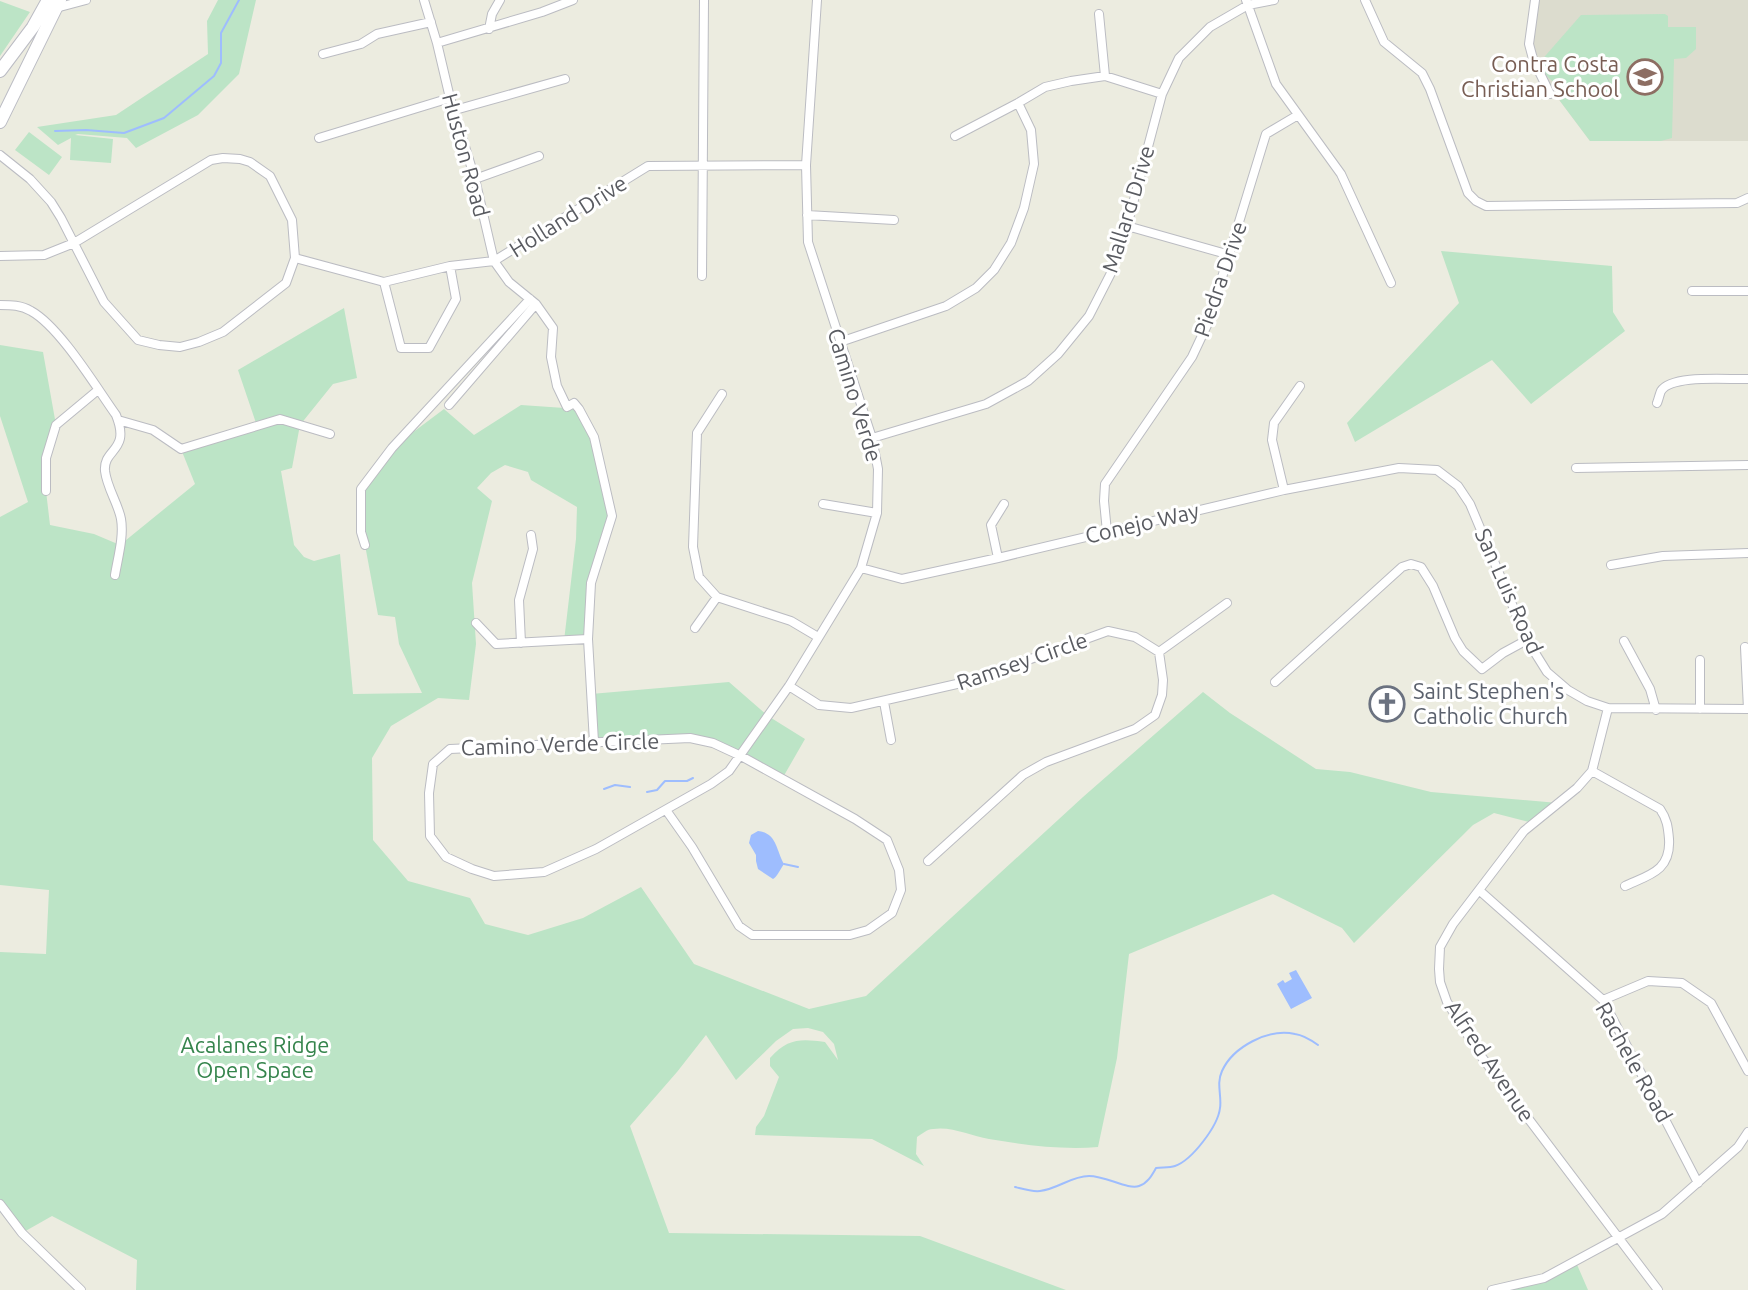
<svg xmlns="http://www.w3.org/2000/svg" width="1748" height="1290" font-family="Ubuntu,sans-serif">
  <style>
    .education { fill: #dcdcce }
    .green { fill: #bce4c6 }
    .water { fill: #9ebdfe }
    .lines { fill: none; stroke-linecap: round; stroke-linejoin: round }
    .stream { stroke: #9ebdfe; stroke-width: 2 }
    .street-casing { stroke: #bbbcc2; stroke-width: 10 }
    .secondary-casing { stroke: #bbbcc4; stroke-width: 14 }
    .street { stroke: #fff; stroke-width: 8 }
    .secondary { stroke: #fff; stroke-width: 12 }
    .labels { text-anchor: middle; stroke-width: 6; stroke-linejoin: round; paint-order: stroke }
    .education-label { font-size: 22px; fill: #785e54; stroke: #fff; text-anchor: end }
    .street-label { font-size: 22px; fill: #595b61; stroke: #fff }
    .worship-label { font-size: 22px; fill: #5b616d; stroke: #fff; text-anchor: start }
    .park-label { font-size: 22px; fill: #35844c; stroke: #fff }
  </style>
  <rect width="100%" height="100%" fill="#ecece0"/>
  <!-- education -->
  <path class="education" d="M 1535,0 L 1748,0 L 1748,141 L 1590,141 L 1560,101 L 1550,94 L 1533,59 L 1530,33 Z"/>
  <!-- green -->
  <path class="green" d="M 218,0 L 256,0 L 239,74 L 198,115 L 136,148 L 127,138 L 78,134 L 75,135 L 113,139 L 111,163 L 70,160 L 71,138 L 58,145 L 37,127 L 116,115 L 208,54 L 207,21 Z
    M 0,1 L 30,12 L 0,56 Z
    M 1665,14 L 1668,16 L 1668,27 L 1696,27 L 1696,49 L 1686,58 L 1674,59 L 1672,138 L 1661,141 L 1590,141 L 1560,101 C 1566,83 1555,86 1546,75 C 1543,72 1541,67 1539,63 L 1581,15 Z
    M 29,132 L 62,157 L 49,175 L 15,150 Z
    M 1441,251 L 1612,266 L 1613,312 L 1625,331 L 1531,404 L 1492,360 L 1355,442 L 1347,423 L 1459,303 Z
    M 344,308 L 357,378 L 333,384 L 300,425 L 292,468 L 281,471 L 294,545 L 304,557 L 314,561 L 340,554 L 353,694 L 422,693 L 399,644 L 395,617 L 378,615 L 365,545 L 361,489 L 392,448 L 444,409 L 474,435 L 521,405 L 579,409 L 594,437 L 612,516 L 591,583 L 588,639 L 564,641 L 576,539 L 577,507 L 531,480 L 528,472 L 505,465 L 491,473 L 477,488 L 492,501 L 472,583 L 476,644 L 469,700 L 438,698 L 391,726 L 372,758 L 373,840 L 408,881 L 470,898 L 485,924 L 528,935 L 583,918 L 641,887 L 694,964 L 809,1009 L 866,996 L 1083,797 L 1203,692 L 1230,713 L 1316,769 L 1350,772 L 1431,792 L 1558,803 L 1533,823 L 1494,813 L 1473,825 L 1354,943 L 1342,928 L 1273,894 L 1129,954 L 1117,1058 L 1098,1147 C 1062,1150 1025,1145 989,1139 C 971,1136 952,1126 933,1129 C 927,1129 922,1134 917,1137 L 916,1154 L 924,1166 L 872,1139 L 755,1135 L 756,1127 L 764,1116 L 779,1077 L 770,1066 L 770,1058 C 788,1038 801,1039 825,1042 L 838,1060 L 834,1044 L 823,1032 L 808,1028 L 793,1029 L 776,1041 L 736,1080 L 706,1035 L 677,1072 L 630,1126 L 669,1233 L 920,1236 L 1066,1290 L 136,1290 L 137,1260 L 52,1216 L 22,1233 L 0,1204 L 0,952 L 46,954 L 49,890 L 0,885 L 0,517 L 28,502 L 0,416 L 0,345 L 43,352 L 56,425 L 46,458 L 46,491 L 50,525 L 94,534 L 120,545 L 195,484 L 181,449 L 257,426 L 238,370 Z
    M 729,682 L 768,716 L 805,739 L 782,779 L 741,756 L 690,738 L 594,742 L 591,694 Z
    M 1575,1260 L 1588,1290 L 1492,1290 L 1544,1278 Z"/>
  <!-- water -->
  <path class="water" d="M 758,831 C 777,833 776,850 784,864 C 781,868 777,877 773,879 L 758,869 L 756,861 L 756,855 L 749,843 L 751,835 Z
    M 1296,970 L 1312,998 L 1291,1009 L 1277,984 L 1283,980 L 1285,983 L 1292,979 L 1289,973 Z"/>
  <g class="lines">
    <!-- stream -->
    <path class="stream" d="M 55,131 L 86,130 L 124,133 L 164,118 L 214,76 L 221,63 L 221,33 L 239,0
      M 604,789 L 615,785 L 630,787
      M 647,792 L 657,790 L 665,781 L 687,781 L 693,778
      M 784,864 L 798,867
      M 1015,1187 C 1023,1189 1032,1192 1040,1191 C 1058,1189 1071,1176 1089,1176 C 1106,1176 1128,1190 1139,1186 C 1148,1183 1152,1175 1156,1168 C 1162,1167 1169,1168 1175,1166 C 1192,1160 1218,1126 1220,1108 C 1222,1096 1216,1084 1222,1071 C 1233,1047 1268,1028 1295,1034 C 1303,1035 1311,1040 1318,1045"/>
    <defs>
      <path id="street" d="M 424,0 L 437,43 L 450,98 L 475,179 L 494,261 L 509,282 L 536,304 L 553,328 L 551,357 L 557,386 L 567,407 L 574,403 L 579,409 L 594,437 L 612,516 L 591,583 L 588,639 L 594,742
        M 1246,0 L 1276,84 L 1341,174 L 1391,283
        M 1365,0 L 1384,42 L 1422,73 L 1430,89 L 1468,193 L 1476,201 L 1486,206 L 1737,203 L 1748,198
        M 1535,0 L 1529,44 L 1533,59 L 1550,94
        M 56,8 L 86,0
        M 1099,14 L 1105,76
        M 489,29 L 492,14 L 500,0
        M 437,43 L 542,12 L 573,0
        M 323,54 L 361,44 L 377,34 L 431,22
        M 455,110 L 565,79
        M 955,136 L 1018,103 L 1045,87 L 1071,81 L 1105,76 L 1162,94
        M 319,138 L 450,98
        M 0,155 L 30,179 L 51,202 L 61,218 L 104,302 L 138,340 L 159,345 L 180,347 L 199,342 L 223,332 L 286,283 L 295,258 L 384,282 L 450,266 L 494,261 L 648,166 L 806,165
        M 475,179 L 539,156
        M 807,215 L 894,220
        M 1127,226 L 1230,255
        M 0,256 L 44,255 L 74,243 L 211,160 L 223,158 L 240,159 L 250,162 L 270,176 L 292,220 L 295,258
        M 702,276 L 704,0
        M 384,282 L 401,348 L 429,348 L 456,299 L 450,266
        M 1692,291 L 1748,291
        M 0,305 C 11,305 21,305 31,311 C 60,327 96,387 116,415 C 131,452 103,448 105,471 C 107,488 118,503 121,519 C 124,536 118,557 115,575
        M 840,342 L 946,306 L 976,288 L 994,270 L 1011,243 L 1024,208 L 1034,164 L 1031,130 L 1018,103
        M 722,394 L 697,433 L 693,547 L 699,577 L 717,597 L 791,621 L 818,637
        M 1657,403 C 1658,401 1660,393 1661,391 C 1672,374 1729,380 1748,379
        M 449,405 L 536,304
        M 118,420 L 153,430 L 181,449 L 280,419 L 330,434
        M 872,438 L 986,404 L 1028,381 L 1058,354 L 1089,316 L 1111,273 L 1127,226 L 1162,94 L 1179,58 L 1210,27 L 1248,5 L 1274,0
        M 1576,468 L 1748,465
        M 1284,490 L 1272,440 L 1274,423 L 1300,386
        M 46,491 L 46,458 L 56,425 L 98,390
        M 823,504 L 877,513
        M 1107,532 L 1104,501 L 1105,484 L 1192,357 L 1208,323 L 1266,134 L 1298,115
        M 365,545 L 361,532 L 361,489 L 392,448 L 530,299
        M 998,558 L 991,525 L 1004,504
        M 1611,565 L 1663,556 L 1748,553
        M 861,568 L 902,579 L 998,558 L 1284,490 L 1399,468 L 1437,470 L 1458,486 L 1470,504 L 1527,640 L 1547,672 L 1568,690 L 1587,701 L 1608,708 L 1748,709 L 1745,647
        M 476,623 L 496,644 L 588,639
        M 695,628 L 717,597
        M 1624,641 L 1650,689 L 1656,710
        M 521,643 L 519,600 L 533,549 L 531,535
        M 1159,652 L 1227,603
        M 1700,660 L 1700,709
        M 1275,682 L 1402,567 L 1411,564 L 1421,567 L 1433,586 L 1455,638 L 1463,651 L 1482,669 L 1503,653 L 1527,640
        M 789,686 L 819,705 L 851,708 L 970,681 L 1108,631 L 1135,637 L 1159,652 L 1163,680 L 1162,695 L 1155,715 L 1135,729 L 1046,762 L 1023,775 L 928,861
        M 884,702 L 891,740
        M 1608,708 L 1592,771 L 1577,788 L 1524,831 L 1453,924 L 1440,947 L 1439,969 L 1440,982 L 1447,1002 L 1481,1056 L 1658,1290
        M 1592,771 L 1660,809 C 1667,819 1668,827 1669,839 C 1671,871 1649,875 1625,886
        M 666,810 L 692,847 L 739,926 L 752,935 L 850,935 L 868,930 L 892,913 L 901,890 L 899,870 L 887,840 L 855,819 L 741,756 L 713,743 L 690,738 L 450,749 L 433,764 L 429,793 L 430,836 L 446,857 L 472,869 L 494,876 L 544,872 L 596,849 L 711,784 L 729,771 L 789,686 L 861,568 L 877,513 L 878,469 L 872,438 L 808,242 L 806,165 L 817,0
        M 1480,891 L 1603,1000 L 1698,1183
        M 1603,1000 L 1648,981 L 1682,983 L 1711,1003 L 1748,1071
        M 0,1204 L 22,1233 L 81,1290
        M 1492,1290 L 1544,1278 L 1662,1214 L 1738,1147 L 1748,1132"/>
      <path id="secondary" d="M 0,71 L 33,27 L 48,0
        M 0,122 L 60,0"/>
    </defs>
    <!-- street casing -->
    <use href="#street" class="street-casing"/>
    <!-- secondary casing -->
    <use href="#secondary" class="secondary-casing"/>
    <!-- street -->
    <use href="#street" class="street"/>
    <!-- secondary -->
    <use href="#secondary" class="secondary"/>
  </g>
  <!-- icons -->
  <defs>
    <symbol id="school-ring" viewBox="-11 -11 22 22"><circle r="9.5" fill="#fff" stroke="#8d6e63" stroke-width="1.5"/><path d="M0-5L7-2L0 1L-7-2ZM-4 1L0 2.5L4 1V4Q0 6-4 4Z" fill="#8d6e63"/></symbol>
    <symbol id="church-ring" viewBox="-11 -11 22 22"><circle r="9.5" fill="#fff" stroke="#6b7280" stroke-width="1.5"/><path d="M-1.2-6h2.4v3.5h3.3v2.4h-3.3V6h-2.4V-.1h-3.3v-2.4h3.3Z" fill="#6b7280"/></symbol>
  </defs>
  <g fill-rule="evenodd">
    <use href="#school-ring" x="1625" y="57" width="40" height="40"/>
    <use href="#church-ring" x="1367" y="684" width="40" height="40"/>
  </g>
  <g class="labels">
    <!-- education labels -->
    <g class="education-label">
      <text x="1619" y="72">Contra Costa<tspan x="1619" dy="25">Christian School</tspan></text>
    </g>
    <!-- street labels -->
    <g class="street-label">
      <text transform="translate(466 155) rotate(75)" y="8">Huston Road</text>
      <text transform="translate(1128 209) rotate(-73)" y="8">Mallard Drive</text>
      <text transform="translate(568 216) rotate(-32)" y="8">Holland Drive</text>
      <text transform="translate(1220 279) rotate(-71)" y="8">Piedra Drive</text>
      <text transform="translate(855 395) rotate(73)" y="8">Camino Verde</text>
      <text transform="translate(1142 523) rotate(-13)" y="8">Conejo Way</text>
      <text transform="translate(1509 591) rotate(66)" y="8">San Luis Road</text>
      <text transform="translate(1022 661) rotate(-19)" y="8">Ramsey Circle</text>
      <text transform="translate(560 744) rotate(-2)" y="8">Camino Verde Circle</text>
      <text transform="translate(1490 1061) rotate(56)" y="8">Alfred Avenue</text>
      <text transform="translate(1634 1062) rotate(61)" y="8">Rachele Road</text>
    </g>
    <!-- worship labels -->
    <g class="worship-label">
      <text x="1413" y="699">Saint Stephen's<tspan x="1413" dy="25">Catholic Church</tspan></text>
    </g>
    <!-- park labels -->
    <g class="park-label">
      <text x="255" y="1053">Acalanes Ridge<tspan x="255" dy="25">Open Space</tspan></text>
    </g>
  </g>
</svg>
